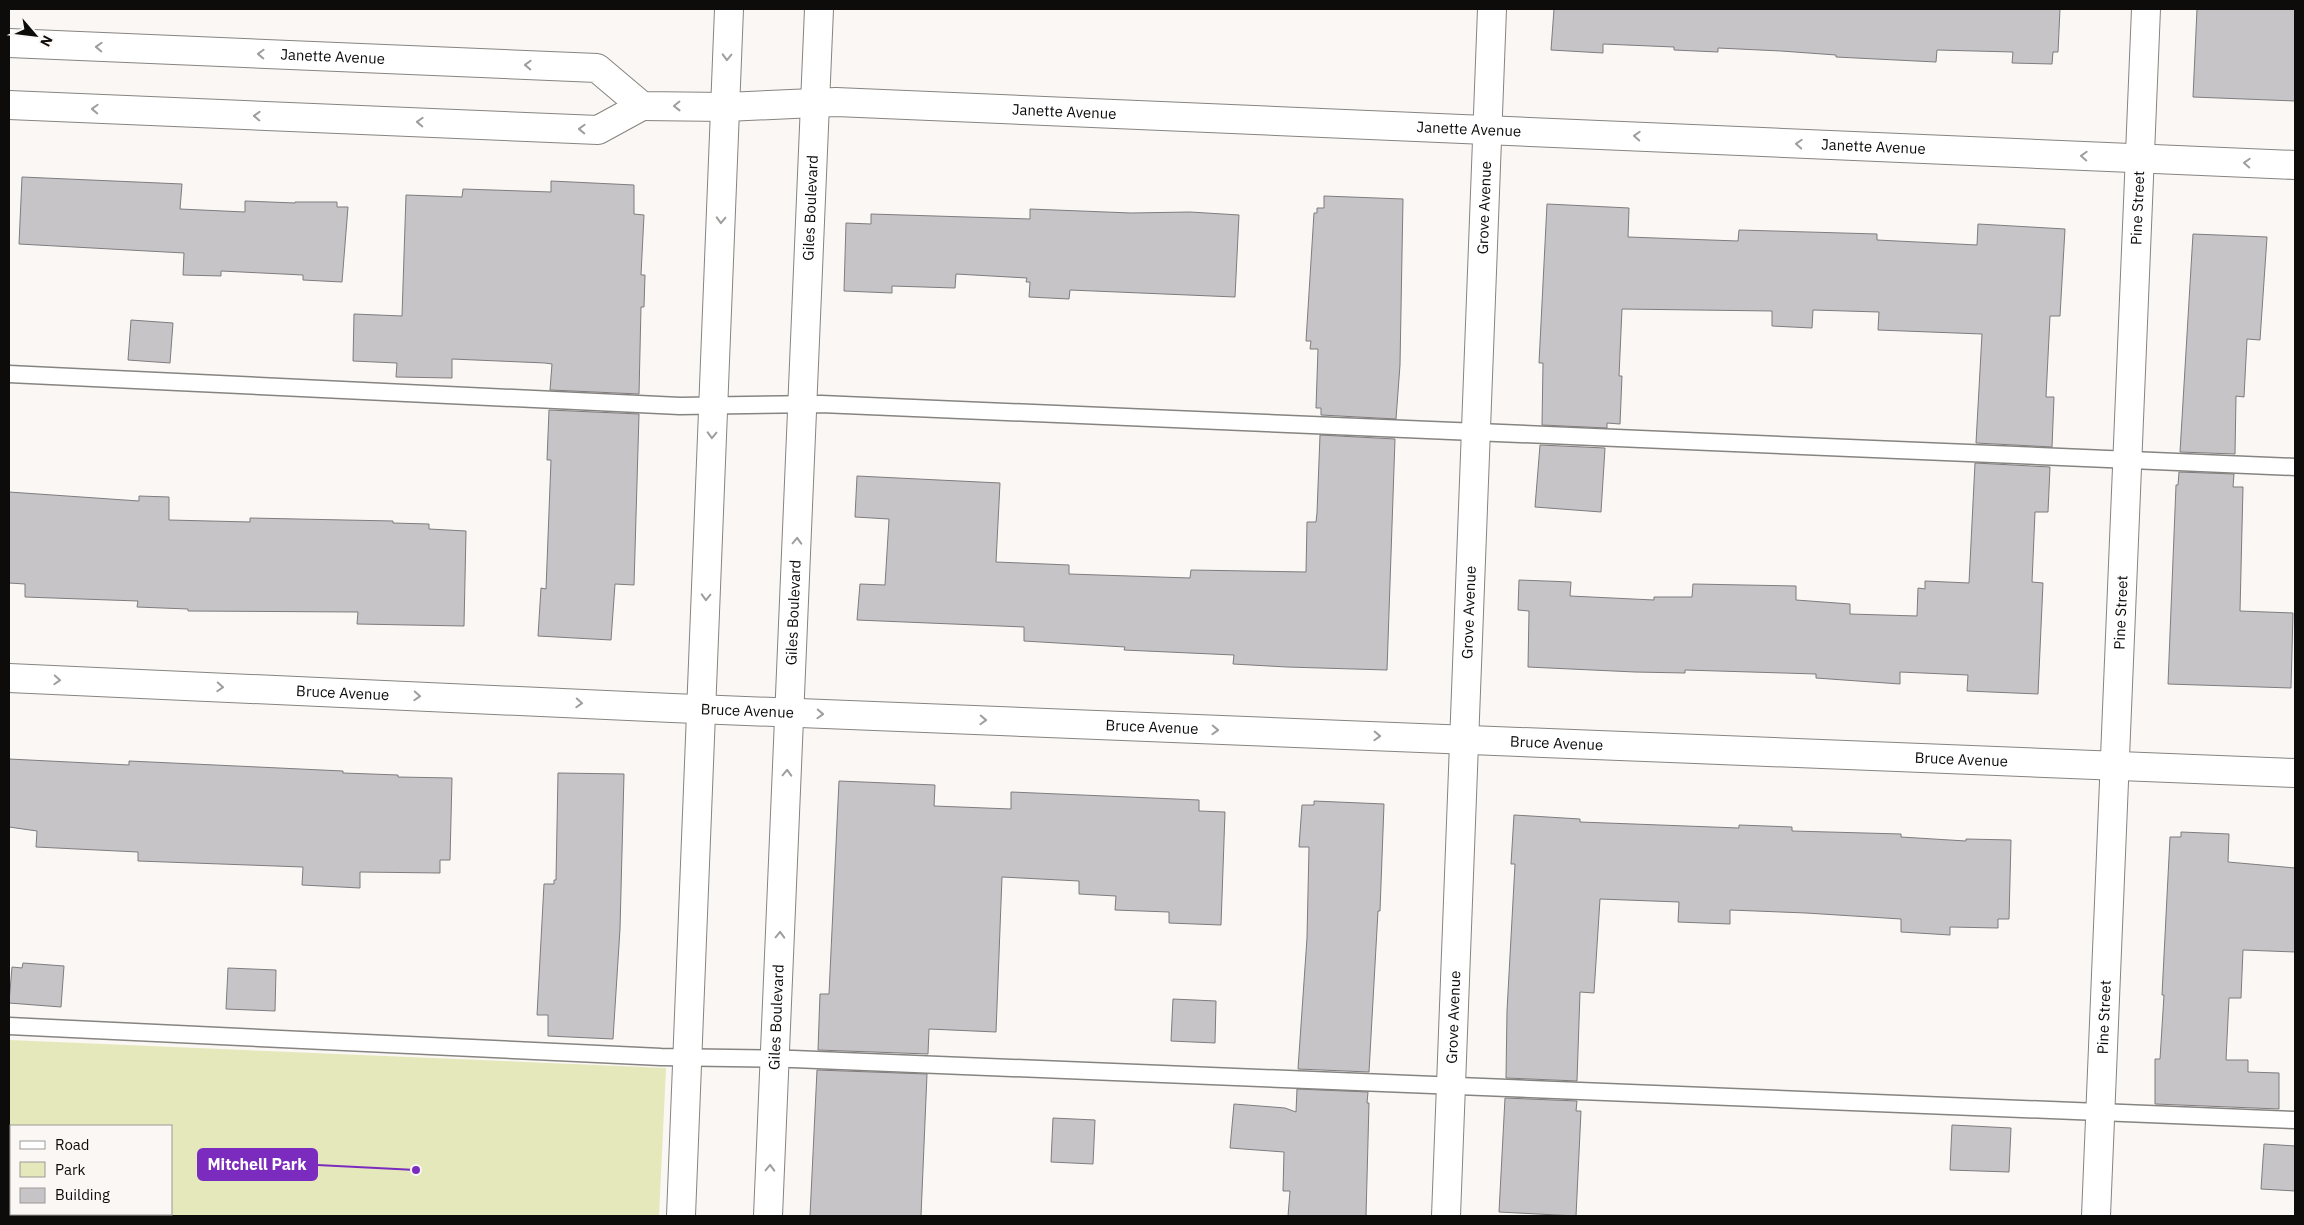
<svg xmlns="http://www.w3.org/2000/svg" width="2304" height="1225" font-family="'IBM Plex Sans',sans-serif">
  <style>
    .green { fill: #e5e8ba; fill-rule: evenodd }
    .building { fill: #c7c4c7; stroke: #7e7c7e }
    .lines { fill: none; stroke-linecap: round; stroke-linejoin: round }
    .service-casing { stroke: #868481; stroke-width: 19 }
    .minor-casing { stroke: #868481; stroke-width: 30 }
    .service { stroke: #fff; stroke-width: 16 }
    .minor { stroke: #fff; stroke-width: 28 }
    .oneway { stroke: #9e9e9d }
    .labels { text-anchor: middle; stroke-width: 4; stroke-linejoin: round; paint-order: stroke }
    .street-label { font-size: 15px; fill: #0d0c0b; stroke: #faf7f4 }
    .leader { fill: none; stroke: #7b2cbf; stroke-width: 2 }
    .callout-dot { fill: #7b2cbf; stroke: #faf7f4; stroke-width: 2 }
    .callout { fill: #7b2cbf; stroke: #7b2cbf; stroke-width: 2 }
    .callout-label { font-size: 16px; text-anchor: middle; font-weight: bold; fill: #fff }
  </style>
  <rect width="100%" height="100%" fill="#faf7f4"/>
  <!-- green -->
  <path class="green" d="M 9,1040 L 666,1068 L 659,1216 L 9,1216 ZM 11,1126 L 171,1126 L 171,1214 L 11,1214 Z"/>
  <!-- building -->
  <path class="building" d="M 1554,9 L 2060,9 L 2058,52 L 2053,52 L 2052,64 L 2012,63 L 2013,52 L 1937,50 L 1936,62 L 1836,57 L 1836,55 L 1781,51 L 1718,48 L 1718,52 L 1674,50 L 1674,47 L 1603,44 L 1603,53 L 1551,50 Z
    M 2197,9 L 2295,9 L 2295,101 L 2193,97 Z
    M 22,177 L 182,184 L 180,209 L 245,212 L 245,201 L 295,203 L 295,202 L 337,202 L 337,207 L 348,207 L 342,282 L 303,280 L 303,275 L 221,271 L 221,276 L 183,275 L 184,253 L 19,244 Z
    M 551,181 L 634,185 L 634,214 L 644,215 L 641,275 L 645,275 L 644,307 L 641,307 L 639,394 L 550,390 L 552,364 L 545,363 L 452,359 L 452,378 L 396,377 L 397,363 L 353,361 L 354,314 L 402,316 L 406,195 L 462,197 L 463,189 L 551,192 Z
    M 1324,196 L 1403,199 L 1400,365 L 1396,419 L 1321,415 L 1321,408 L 1316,408 L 1318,349 L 1310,349 L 1311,341 L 1306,341 L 1314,213 L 1317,213 L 1317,208 L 1324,208 Z
    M 1547,204 L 1629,208 L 1628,237 L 1738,241 L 1739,230 L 1877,234 L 1877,240 L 1977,245 L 1978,224 L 2065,229 L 2060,316 L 2050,316 L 2046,397 L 2054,397 L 2052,447 L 1976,443 L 1982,334 L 1878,330 L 1879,312 L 1813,310 L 1812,328 L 1772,326 L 1772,311 L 1622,309 L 1619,376 L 1622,376 L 1620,424 L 1607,423 L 1607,428 L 1542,425 L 1543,363 L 1539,363 Z
    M 1030,209 L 1131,213 L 1190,212 L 1239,215 L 1235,297 L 1070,290 L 1069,299 L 1029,297 L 1030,282 L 1026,282 L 1027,278 L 956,274 L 955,288 L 892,286 L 892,293 L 844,291 L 846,223 L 871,224 L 871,214 L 1030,219 Z
    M 2193,234 L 2267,237 L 2260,340 L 2247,339 L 2244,397 L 2236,396 L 2235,454 L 2180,452 Z
    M 131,320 L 173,323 L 170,363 L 128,360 Z
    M 549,410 L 639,414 L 634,585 L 615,584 L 611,640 L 538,636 L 541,588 L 546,589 L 551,460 L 547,460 Z
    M 1320,435 L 1395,439 L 1387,670 L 1287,667 L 1233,664 L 1234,655 L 1124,650 L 1125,647 L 1024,641 L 1024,627 L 857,620 L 860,584 L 885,585 L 889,519 L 855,517 L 857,476 L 1000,483 L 996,562 L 1069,565 L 1069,574 L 1159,577 L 1190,578 L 1191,570 L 1306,572 L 1307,522 L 1316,522 L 1317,513 Z
    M 1540,445 L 1605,448 L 1601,512 L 1535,507 Z
    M 1975,463 L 2050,467 L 2048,512 L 2035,512 L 2032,582 L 2043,583 L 2038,694 L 1967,691 L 1968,675 L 1900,672 L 1900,684 L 1816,678 L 1816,674 L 1685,670 L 1685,673 L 1635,672 L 1528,667 L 1529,611 L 1518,610 L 1519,580 L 1571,582 L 1570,596 L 1654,600 L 1654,597 L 1692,597 L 1693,584 L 1796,586 L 1796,600 L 1850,604 L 1850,614 L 1917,616 L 1918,588 L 1925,589 L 1925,581 L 1969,583 Z
    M 2179,472 L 2234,474 L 2233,487 L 2243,487 L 2240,611 L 2293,613 L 2291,688 L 2168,684 L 2176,485 L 2178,485 Z
    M 9,492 L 139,501 L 139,496 L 169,497 L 169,520 L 250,522 L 250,518 L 393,521 L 393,523 L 429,524 L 429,529 L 466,531 L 464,626 L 357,624 L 358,612 L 188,611 L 188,609 L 137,607 L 138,601 L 25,597 L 25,584 L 9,583 Z
    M 9,759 L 129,765 L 129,761 L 343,771 L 343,773 L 398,775 L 398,777 L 452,778 L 450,860 L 440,860 L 440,873 L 360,872 L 360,888 L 302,885 L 303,867 L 138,861 L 138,852 L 36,847 L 37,831 L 9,827 Z
    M 558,773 L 624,774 L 620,929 L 613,1039 L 548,1036 L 548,1015 L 537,1015 L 544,884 L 554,884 L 554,880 L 556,880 Z
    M 839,781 L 935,785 L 934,806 L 1011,809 L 1011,792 L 1199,800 L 1199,811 L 1225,812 L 1221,925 L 1169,923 L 1169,912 L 1115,910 L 1116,896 L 1079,894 L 1079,881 L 1002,877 L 996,1032 L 929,1029 L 928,1054 L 818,1050 L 820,994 L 829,994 Z
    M 1314,801 L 1384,804 L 1380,911 L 1378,911 L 1369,1072 L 1298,1069 L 1307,938 L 1309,847 L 1299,847 L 1302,805 L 1314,805 Z
    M 1514,815 L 1580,819 L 1580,822 L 1739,828 L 1739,825 L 1792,827 L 1792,831 L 1901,834 L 1901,837 L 1966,841 L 1966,839 L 2011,840 L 2009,919 L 1998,919 L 1998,928 L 1950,927 L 1950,935 L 1901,932 L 1901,919 L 1806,913 L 1730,910 L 1730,924 L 1678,922 L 1679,902 L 1600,899 L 1594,993 L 1580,992 L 1577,1081 L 1506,1078 L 1507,1011 L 1515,864 L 1511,864 Z
    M 2181,832 L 2229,834 L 2228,862 L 2295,868 L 2295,952 L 2243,950 L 2241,998 L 2229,998 L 2226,1060 L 2248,1060 L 2248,1072 L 2279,1073 L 2279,1109 L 2155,1104 L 2155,1059 L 2160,1059 L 2164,995 L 2162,995 L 2170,837 L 2181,837 Z
    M 23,963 L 64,966 L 61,1007 L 9,1003 L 12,967 L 22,968 Z
    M 228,968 L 276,970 L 275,1011 L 226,1009 Z
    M 1173,999 L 1216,1001 L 1215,1043 L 1171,1041 Z
    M 817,1070 L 927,1074 L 921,1216 L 810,1216 Z
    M 1297,1089 L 1368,1092 L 1367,1103 L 1369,1103 L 1366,1216 L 1288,1216 L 1290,1191 L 1283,1191 L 1284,1152 L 1230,1148 L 1234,1104 L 1285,1108 L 1296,1112 Z
    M 1505,1098 L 1577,1101 L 1576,1111 L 1581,1111 L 1576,1216 L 1499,1212 Z
    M 1053,1118 L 1095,1120 L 1093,1164 L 1051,1162 Z
    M 1952,1125 L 2011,1128 L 2009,1172 L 1950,1170 Z
    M 2264,1144 L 2295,1146 L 2295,1191 L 2261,1189 Z"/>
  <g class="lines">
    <defs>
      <path id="service" d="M 9,374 L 680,406 L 821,404 L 2295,467
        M 9,1026 L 661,1057 L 793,1059 L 2295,1120"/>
      <g id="minor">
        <path id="s1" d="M 9,43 L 597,68 L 642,106 L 726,107 L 836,102 L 2295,165"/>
        <path d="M 9,105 L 598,130 L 642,106"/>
        <path id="s2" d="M 9,678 L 672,708 L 2295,773"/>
        <path d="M 681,1216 L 729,9"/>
        <path id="s3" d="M 768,1216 L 819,9"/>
        <path id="s4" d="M 1446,1216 L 1492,9"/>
        <path id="s5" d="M 2096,1216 L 2146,9"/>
      </g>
    </defs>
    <!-- service casing -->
    <use href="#service" class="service-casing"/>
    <!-- minor casing -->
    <use href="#minor" class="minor-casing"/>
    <!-- service -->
    <use href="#service" class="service"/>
    <!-- minor -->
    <use href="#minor" class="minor"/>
  </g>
  <!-- one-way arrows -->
  <defs><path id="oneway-chevron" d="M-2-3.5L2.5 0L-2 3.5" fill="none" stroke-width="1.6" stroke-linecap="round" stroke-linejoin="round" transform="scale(1.25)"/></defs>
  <g class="oneway">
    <use href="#oneway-chevron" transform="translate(99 47) rotate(-178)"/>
    <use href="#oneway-chevron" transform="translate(261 54) rotate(-178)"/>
    <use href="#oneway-chevron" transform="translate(727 57) rotate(92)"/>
    <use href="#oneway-chevron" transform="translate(528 65) rotate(-178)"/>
    <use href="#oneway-chevron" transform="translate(677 106) rotate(179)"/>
    <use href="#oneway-chevron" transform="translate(95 109) rotate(-178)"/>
    <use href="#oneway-chevron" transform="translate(257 116) rotate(-178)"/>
    <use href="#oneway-chevron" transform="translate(420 122) rotate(-178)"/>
    <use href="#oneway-chevron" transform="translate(582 129) rotate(-178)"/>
    <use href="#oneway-chevron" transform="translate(1637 136) rotate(-177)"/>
    <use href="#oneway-chevron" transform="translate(1799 144) rotate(-177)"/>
    <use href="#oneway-chevron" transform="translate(2084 156) rotate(-177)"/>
    <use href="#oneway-chevron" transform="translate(2247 163) rotate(-177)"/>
    <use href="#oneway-chevron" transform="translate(721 220) rotate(92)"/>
    <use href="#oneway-chevron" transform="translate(712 435) rotate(92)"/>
    <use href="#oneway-chevron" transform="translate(797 541) rotate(-88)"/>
    <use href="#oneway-chevron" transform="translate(706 597) rotate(92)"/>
    <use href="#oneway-chevron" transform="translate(57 680) rotate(3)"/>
    <use href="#oneway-chevron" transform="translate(220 687) rotate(3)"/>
    <use href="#oneway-chevron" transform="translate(417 696) rotate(3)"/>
    <use href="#oneway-chevron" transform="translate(579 703) rotate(3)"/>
    <use href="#oneway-chevron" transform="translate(820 714) rotate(2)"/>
    <use href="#oneway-chevron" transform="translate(983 720) rotate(2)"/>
    <use href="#oneway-chevron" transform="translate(1215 730) rotate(2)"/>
    <use href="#oneway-chevron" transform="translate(1377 736) rotate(2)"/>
    <use href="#oneway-chevron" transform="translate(787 773) rotate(-88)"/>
    <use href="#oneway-chevron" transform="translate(780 935) rotate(-88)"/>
    <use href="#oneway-chevron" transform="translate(770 1168) rotate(-88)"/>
  </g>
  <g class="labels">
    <!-- street labels -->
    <g class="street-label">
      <text dy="5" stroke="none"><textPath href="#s1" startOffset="324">Janette Avenue</textPath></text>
      <text dy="5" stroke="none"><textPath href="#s1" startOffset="1070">Janette Avenue</textPath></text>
      <text dy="5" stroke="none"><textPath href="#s1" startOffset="1475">Janette Avenue</textPath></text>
      <text dy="5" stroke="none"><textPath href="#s1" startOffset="1880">Janette Avenue</textPath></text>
      <text dy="5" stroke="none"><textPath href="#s3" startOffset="1009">Giles Boulevard</textPath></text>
      <text dy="5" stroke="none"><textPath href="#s4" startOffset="1009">Grove Avenue</textPath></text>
      <text dy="5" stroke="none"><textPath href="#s5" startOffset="1009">Pine Street</textPath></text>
      <text dy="5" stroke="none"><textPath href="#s3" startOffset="604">Giles Boulevard</textPath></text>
      <text dy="5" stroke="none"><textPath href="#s4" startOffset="604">Grove Avenue</textPath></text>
      <text dy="5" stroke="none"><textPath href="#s5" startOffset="604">Pine Street</textPath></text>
      <text dy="5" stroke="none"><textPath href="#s2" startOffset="334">Bruce Avenue</textPath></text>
      <text dy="5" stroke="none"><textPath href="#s2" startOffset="739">Bruce Avenue</textPath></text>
      <text dy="5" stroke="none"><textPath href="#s2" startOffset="1144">Bruce Avenue</textPath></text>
      <text dy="5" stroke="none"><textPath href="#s2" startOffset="1549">Bruce Avenue</textPath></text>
      <text dy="5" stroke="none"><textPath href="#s2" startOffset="1954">Bruce Avenue</textPath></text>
      <text dy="5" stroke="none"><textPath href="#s3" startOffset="199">Giles Boulevard</textPath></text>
      <text dy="5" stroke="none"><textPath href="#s4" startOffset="199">Grove Avenue</textPath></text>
      <text dy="5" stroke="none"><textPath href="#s5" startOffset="199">Pine Street</textPath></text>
    </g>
  </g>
  <!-- callouts -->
  <path class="leader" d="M416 1170L317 1165"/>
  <circle class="callout-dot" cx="416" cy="1170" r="5"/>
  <rect class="callout" x="198" y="1149" width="119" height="31" rx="5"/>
  <g class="callout-label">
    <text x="257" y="1170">Mitchell Park</text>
  </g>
  <!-- border -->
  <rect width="2304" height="1225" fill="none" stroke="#0d0c0b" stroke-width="20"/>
  <!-- legend -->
  <rect x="10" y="1125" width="162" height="90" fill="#faf7f4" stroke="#9b9997"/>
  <rect x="20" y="1141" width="25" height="8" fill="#ffffff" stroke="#9b9997"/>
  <text x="55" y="1150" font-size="15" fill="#0d0c0b">Road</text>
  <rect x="20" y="1162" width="25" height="15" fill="#e5e8ba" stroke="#9b9997"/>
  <text x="55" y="1175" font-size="15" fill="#0d0c0b">Park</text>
  <rect x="20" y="1188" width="25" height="15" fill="#c7c4c7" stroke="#9b9997"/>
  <text x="55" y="1200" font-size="15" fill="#0d0c0b">Building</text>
  <!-- north arrow -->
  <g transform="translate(35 35) rotate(118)" stroke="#faf7f4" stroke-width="4" paint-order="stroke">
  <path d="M0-4L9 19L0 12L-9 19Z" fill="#0d0c0b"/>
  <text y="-8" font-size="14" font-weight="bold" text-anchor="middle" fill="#0d0c0b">N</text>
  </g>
</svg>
